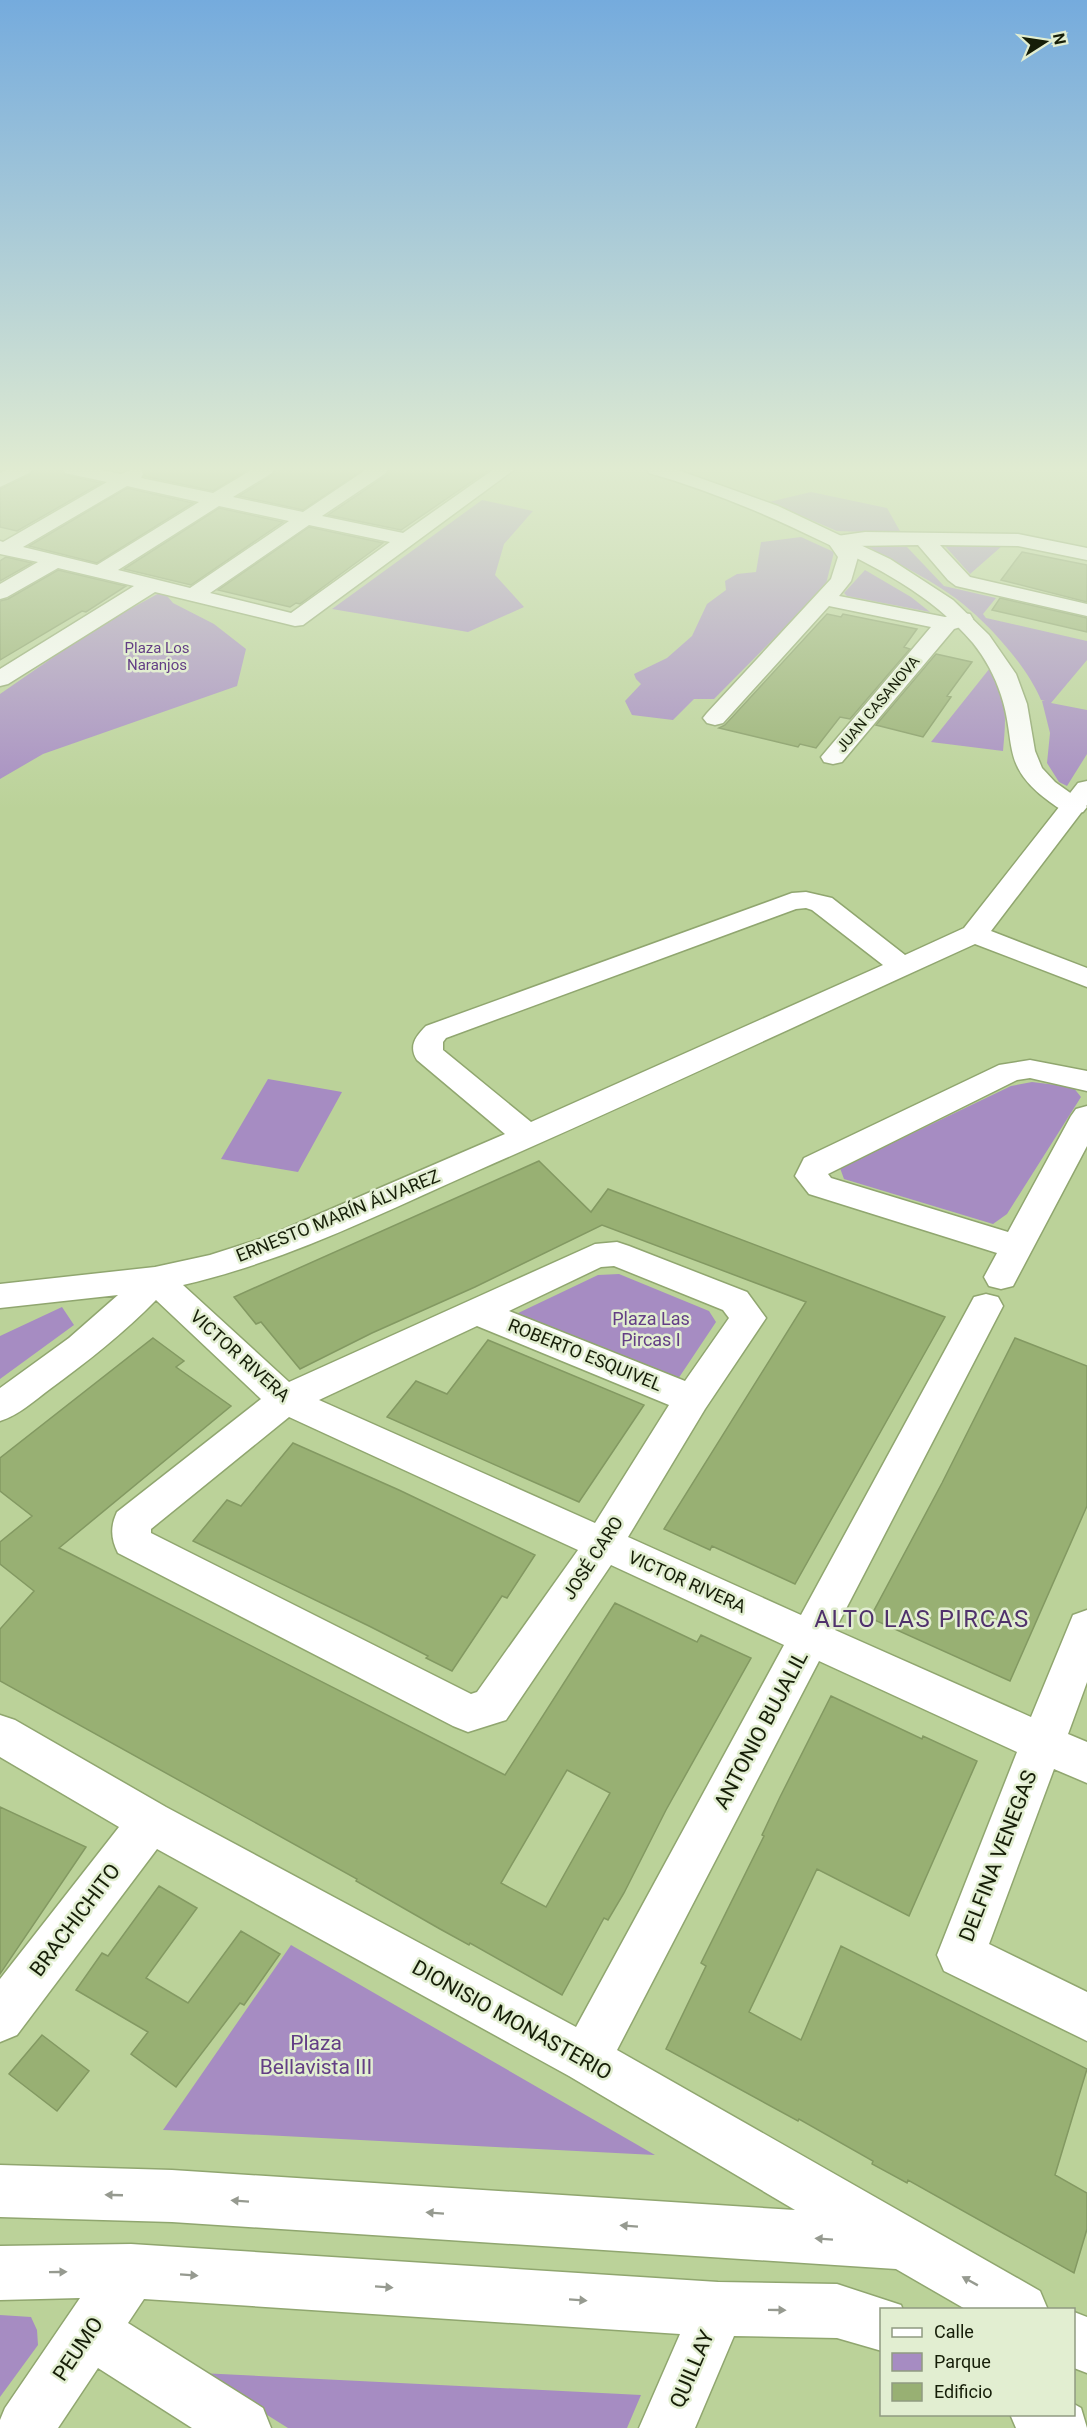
<svg xmlns="http://www.w3.org/2000/svg" width="1087" height="2428" font-family="Roboto,sans-serif">
  <style>
    .green { fill: #a68cc2 }
    .building { fill: #98b073; stroke: #839962; stroke-width: 1.5; fill-rule: evenodd }
    .lines { fill: none; stroke-linecap: round; stroke-linejoin: round }
    .minor-casing { stroke: #90a66f; stroke-width: 3 }
    .tertiary-casing { stroke: #90a66f; stroke-width: 3 }
    .minor { fill: #fff; fill-rule: evenodd }
    .tertiary { fill: #fff; fill-rule: evenodd }
    .oneway { fill: #969a90 }
    .labels { text-anchor: middle; stroke-width: 5; stroke-linejoin: round; paint-order: stroke }
    .far-park-label { font-size: 15px; fill: #633e85; stroke: #e2eed1 }
    .far-street-label { font-size: 15px; fill: #161e08; stroke: #e2eed1 }
    .street-label { font-size: 18px; fill: #161e08; stroke: #e2eed1 }
    .park-label { font-size: 18px; fill: #633e85; stroke: #e2eed1 }
    .near-street-label { font-size: 21px; fill: #161e08; stroke: #e2eed1 }
    .near-park-label { font-size: 21px; fill: #633e85; stroke: #e2eed1 }
    .near-neighbourhood-label { font-size: 24px; letter-spacing: 1.5px; fill: #50326c; stroke: #e2eed1 }
  </style>
  <rect width="100%" height="100%" fill="#bbd299"/>
  <!-- green -->
  <path class="green" d="M 811,492 L 887,508 L 901,533 L 837,531 L 769,502 Z
    M 482,500 L 533,511 L 504,544 L 495,575 L 524,607 L 468,632 L 332,609 Z
    M 801,537 L 834,552 L 826,584 L 822,590 L 714,699 L 694,699 L 673,720 L 632,715 L 625,701 L 641,684 L 636,679 L 634,674 L 667,658 L 692,636 L 707,604 L 726,590 L 725,581 L 737,574 L 756,572 L 761,542 Z
    M 946,545 L 1002,546 L 970,574 L 945,546 Z
    M 867,546 L 907,547 L 944,586 L 996,598 L 983,614 L 986,618 L 1087,641 L 1087,660 L 1051,703 L 1087,710 L 1087,754 L 1067,786 L 1059,782 L 1047,763 L 1050,733 L 1042,701 L 1045,701 L 1041,700 C 1026,664 983,617 951,595 C 925,576 895,563 867,546 Z
    M 865,570 L 911,597 L 930,612 L 847,596 L 844,593 Z
    M 163,591 L 173,603 L 214,624 L 246,649 L 237,686 L 43,754 L 0,779 L 0,694 L 97,627 Z
    M 990,668 C 1008,699 1006,718 1003,751 L 931,742 Z
    M 268,1079 L 342,1092 L 298,1172 L 221,1159 Z
    M 1032,1082 L 1073,1087 L 1081,1097 L 1007,1214 L 993,1224 L 844,1179 L 840,1168 L 1011,1086 Z
    M 619,1274 L 709,1311 L 716,1322 L 676,1382 L 514,1315 L 598,1275 Z
    M 62,1307 L 74,1325 L 0,1379 L 0,1336 Z
    M 291,1945 L 655,2155 L 163,2130 Z
    M 0,2315 L 31,2317 L 37,2330 L 38,2345 L 0,2397 Z
    M 200,2373 L 641,2395 L 627,2428 L 288,2428 Z"/>
  <!-- building -->
  <path class="building" d="M 33,469 L 61,469 L 65,475 L 101,483 L 17,531 L 0,527 L 0,489 L 30,475 Z
    M 142,469 L 249,469 L 213,491 L 144,476 Z
    M 276,469 L 291,471 L 295,469 L 364,469 L 303,510 L 239,496 L 273,475 Z
    M 390,469 L 490,469 L 401,530 L 328,515 L 387,475 Z
    M 127,488 L 193,503 L 97,563 L 29,546 Z
    M 219,508 L 283,522 L 191,585 L 124,569 Z
    M 309,527 L 383,543 L 300,604 L 296,603 L 290,607 L 218,590 Z
    M 1022,552 L 1087,565 L 1087,602 L 1001,580 Z
    M 6,557 L 32,563 L 0,581 L 0,561 Z
    M 58,570 L 126,586 L 86,612 L 82,611 L 0,660 L 0,601 L 8,599 Z
    M 1000,598 L 1087,618 L 1087,632 L 992,610 Z
    M 827,614 L 841,617 L 843,614 L 917,629 L 904,647 L 910,649 L 850,719 L 840,717 L 816,748 L 800,744 L 798,747 L 719,728 L 725,725 Z
    M 936,654 L 972,662 L 947,696 L 951,697 L 923,737 L 876,725 Z
    M 539,1161 L 591,1212 L 608,1189 L 945,1317 L 795,1584 L 712,1546 L 710,1550 L 664,1529 L 806,1302 L 602,1225 L 475,1287 L 372,1333 L 300,1369 L 261,1322 L 256,1324 L 234,1297 Z
    M 153,1338 L 184,1361 L 176,1367 L 231,1406 L 59,1548 L 505,1775 L 615,1603 L 697,1642 L 701,1635 L 751,1658 L 666,1810 L 624,1893 L 608,1920 L 604,1918 L 562,1995 L 470,1943 L 469,1945 L 440,1929 L 356,1881 L 357,1879 L 0,1681 L 0,1629 L 34,1591 L 0,1564 L 0,1542 L 32,1516 L 0,1491 L 0,1458 ZM 567,1770 L 610,1793 L 546,1907 L 501,1883 Z
    M 1015,1338 L 1087,1366 L 1087,1506 L 1010,1681 L 870,1618 L 942,1483 Z
    M 488,1340 L 644,1405 L 579,1502 L 387,1417 L 416,1381 L 447,1394 Z
    M 293,1443 L 399,1490 L 535,1555 L 507,1598 L 502,1596 L 452,1671 L 426,1658 L 428,1656 L 369,1626 L 193,1541 L 227,1500 L 241,1506 Z
    M 831,1696 L 922,1739 L 923,1736 L 977,1761 L 909,1916 L 817,1869 L 749,2012 L 801,2040 L 841,1946 L 1087,2069 L 1055,2175 L 1087,2193 L 1087,2229 L 1074,2273 L 908,2180 L 907,2183 L 872,2164 L 873,2161 L 799,2119 L 798,2121 L 666,2049 L 706,1966 L 701,1963 L 764,1836 L 762,1835 L 780,1797 Z
    M 0,1807 L 86,1847 L 0,1974 Z
    M 159,1886 L 197,1908 L 146,1978 L 188,2003 L 241,1931 L 280,1954 L 244,2005 L 240,2003 L 176,2087 L 131,2054 L 148,2032 L 76,1990 L 102,1953 L 108,1956 Z
    M 42,2035 L 89,2071 L 57,2111 L 9,2074 Z"/>
  <g class="lines">
    <defs>
      <path id="minor" d="M 9,469 L 31,469 L 29,473 L 0,487 L 0,473 Z
        M 63,469 L 97,469 L 121,474 L 133,469 L 141,470 L 143,474 L 141,478 L 213,493 L 253,469 L 274,469 L 272,473 L 233,497 L 303,512 L 367,469 L 388,469 L 386,473 L 322,516 L 403,533 L 494,469 L 515,469 L 303,625 L 295,626 L 155,592 L 8,684 L 0,686 L 0,669 L 134,586 L 58,568 L 7,597 L 0,599 L 0,584 L 38,562 L 0,554 L 0,541 L 3,542 L 107,482 L 65,473 ZM 127,486 L 199,502 L 97,565 L 23,547 ZM 219,506 L 289,521 L 190,588 L 118,570 ZM 309,525 L 390,542 L 291,613 L 210,593 Z
        M 865,532 L 1018,534 L 1087,548 L 1087,560 L 1018,546 L 940,545 L 970,577 L 1087,604 L 1087,616 L 956,586 L 948,580 L 918,545 L 850,546 L 858,557 L 851,581 L 839,596 L 945,617 L 962,613 L 970,614 L 973,619 L 970,624 L 954,629 L 842,762 L 833,764 L 824,762 L 821,757 L 931,627 L 829,606 L 723,723 L 715,725 L 707,723 L 703,718 L 707,713 L 831,579 L 838,557 L 827,541 L 830,537 Z
        M 1087,781 L 1087,805 L 991,931 L 1087,968 L 1087,987 L 975,944 C 810,1019 645,1097 479,1170 C 382,1213 287,1261 183,1285 L 289,1382 L 595,1244 L 617,1242 L 629,1246 L 747,1292 L 766,1318 L 705,1409 L 628,1537 L 801,1615 L 974,1297 L 986,1294 L 998,1297 L 1003,1306 L 835,1630 L 1031,1717 L 1073,1615 L 1087,1610 L 1087,1682 L 1068,1734 L 1087,1742 L 1087,1783 L 1054,1769 L 989,1944 L 1087,1992 L 1087,2041 L 944,1971 L 937,1955 L 1017,1752 L 819,1661 L 617,2050 L 1040,2291 L 1048,2310 L 967,2310 L 896,2269 L 172,2222 L 0,2217 L 0,2165 L 172,2170 L 795,2210 L 569,2076 L 157,1849 L 17,2035 L 0,2042 L 0,1979 L 119,1827 L 0,1757 L 0,1715 L 15,1720 L 166,1807 L 576,2027 L 784,1645 L 611,1565 L 506,1720 L 468,1732 L 453,1726 L 118,1553 C 111,1539 110,1527 117,1512 L 261,1399 L 156,1300 C 124,1333 87,1362 50,1389 C 34,1401 19,1415 0,1421 L 0,1388 L 69,1338 L 118,1295 L 0,1308 L 0,1284 L 155,1267 L 210,1255 L 266,1237 L 505,1134 L 417,1060 C 408,1046 416,1036 426,1026 L 792,893 L 806,892 L 832,898 L 905,955 L 964,928 L 1078,783 ZM 806,908 L 812,910 L 883,965 L 531,1122 L 443,1050 L 443,1042 L 446,1038 L 796,909 ZM 614,1266 L 723,1310 L 729,1318 L 685,1381 L 509,1311 L 601,1267 ZM 477,1326 L 669,1405 L 595,1523 L 319,1400 ZM 289,1417 L 578,1550 L 477,1692 L 471,1694 L 151,1533 L 151,1529 Z
        M 1030,1060 L 1087,1071 L 1087,1091 L 1030,1078 L 1017,1080 L 828,1174 L 831,1178 L 1008,1232 L 1071,1116 L 1076,1109 L 1087,1106 L 1087,1146 L 1013,1286 L 1001,1289 L 989,1286 L 984,1277 L 997,1253 L 809,1194 L 795,1176 L 804,1158 L 999,1065 Z
        M 131,2244 L 718,2282 L 837,2284 L 901,2305 L 903,2310 L 882,2310 L 882,2351 L 837,2338 L 734,2336 L 695,2428 L 639,2428 L 680,2334 L 144,2299 L 128,2323 L 263,2408 L 271,2428 L 192,2428 L 98,2368 L 58,2428 L 0,2428 L 0,2420 L 5,2408 L 80,2298 L 0,2300 L 0,2246 Z
        M 1074,2312 L 1087,2317 L 1087,2373 L 1074,2368 Z
        M 1074,2404 L 1081,2408 L 1087,2428 L 1016,2428 L 1010,2414 L 1074,2414 Z"/>
      <path id="tertiary" d="M 647,469 L 675,469 L 778,506 L 890,559 L 953,600 L 989,635 L 1016,674 L 1027,704 L 1035,751 L 1042,768 L 1055,782 L 1083,802 L 1087,807 L 1083,812 C 1069,816 1061,810 1050,802 C 1000,766 1017,744 1001,695 C 995,676 985,658 973,643 C 932,595 875,566 819,540 C 764,513 708,490 649,473 Z"/>
    </defs>
    <!-- minor casing -->
    <use href="#minor" class="minor-casing"/>
    <!-- tertiary casing -->
    <use href="#tertiary" class="tertiary-casing"/>
    <!-- minor -->
    <use href="#minor" class="minor"/>
    <!-- tertiary -->
    <use href="#tertiary" class="tertiary"/>
  </g>
  <!-- one-way arrows -->
  <defs><path id="oneway-solid" d="M-6-.8H1V-3.2L6.5 0L1 3.2V.8H-6Z" transform="scale(1.5)"/></defs>
  <g class="oneway">
    <use href="#oneway-solid" transform="translate(114 2195) rotate(-178)"/>
    <use href="#oneway-solid" transform="translate(240 2201) rotate(-176)"/>
    <use href="#oneway-solid" transform="translate(435 2213) rotate(-176)"/>
    <use href="#oneway-solid" transform="translate(629 2226) rotate(-176)"/>
    <use href="#oneway-solid" transform="translate(824 2239) rotate(-176)"/>
    <use href="#oneway-solid" transform="translate(58 2272) rotate(-1)"/>
    <use href="#oneway-solid" transform="translate(189 2275) rotate(4)"/>
    <use href="#oneway-solid" transform="translate(970 2281) rotate(-151)"/>
    <use href="#oneway-solid" transform="translate(384 2287) rotate(4)"/>
    <use href="#oneway-solid" transform="translate(578 2300) rotate(4)"/>
    <use href="#oneway-solid" transform="translate(777 2310) rotate(1)"/>
  </g>
  <!-- sky -->
  <linearGradient id="sky" x2="0" y2="1"><stop stop-color="#75abdd"/><stop offset="0.58" stop-color="#e0ebd1"/><stop offset="1" stop-color="#e0ebd1" stop-opacity="0"/></linearGradient>
  <rect width="1087" height="809" fill="url(#sky)"/>
  <g class="labels">
    <!-- far-park labels -->
    <g class="far-park-label">
      <text x="157" y="653">Plaza Los<tspan x="157" dy="17">Naranjos</tspan></text>
    </g>
    <!-- far-street labels -->
    <g class="far-street-label">
      <text transform="translate(878 704) rotate(-50)" y="5">JUAN CASANOVA</text>
    </g>
    <!-- street labels -->
    <g class="street-label">
      <text transform="translate(338 1216) rotate(-22)" y="6">ERNESTO MARÍN ÁLVAREZ</text>
      <text transform="translate(585 1355) rotate(22)" y="6">ROBERTO ESQUIVEL</text>
      <text transform="translate(240 1356) rotate(42)" y="6">VICTOR RIVERA</text>
      <text transform="translate(593 1558) rotate(-57)" y="6">JOSÉ CARO</text>
      <text transform="translate(687 1582) rotate(24)" y="6">VICTOR RIVERA</text>
    </g>
    <!-- park labels -->
    <g class="park-label">
      <text x="651" y="1325">Plaza Las<tspan x="651" dy="21">Pircas I</tspan></text>
    </g>
    <!-- near-street labels -->
    <g class="near-street-label">
      <text transform="translate(761 1730) rotate(-62)" y="7">ANTONIO BUJALIL</text>
      <text transform="translate(998 1856) rotate(-69)" y="7">DELFINA VENEGAS</text>
      <text transform="translate(75 1920) rotate(-53)" y="7">BRACHICHITO</text>
      <text transform="translate(512 2020) rotate(29)" y="7">DIONISIO MONASTERIO</text>
      <text transform="translate(78 2349) rotate(-56)" y="7">PEUMO</text>
      <text transform="translate(692 2369) rotate(-67)" y="7">QUILLAY</text>
    </g>
    <!-- near-park labels -->
    <g class="near-park-label">
      <text x="316" y="2050">Plaza<tspan x="316" dy="24">Bellavista III</tspan></text>
    </g>
    <!-- near-neighbourhood labels -->
    <g class="near-neighbourhood-label">
      <text x="922" y="1627">ALTO LAS PIRCAS</text>
    </g>
  </g>
  <!-- legend -->
  <rect x="880" y="2308" width="195" height="108" fill="#e2eed1" stroke="#909b81" stroke-width="1.5"/>
  <rect x="892" y="2328" width="30" height="9" fill="#ffffff" stroke="#909b81" stroke-width="1.5"/>
  <text x="934" y="2338" font-size="18" fill="#161e08">Calle</text>
  <rect x="892" y="2353" width="30" height="18" fill="#a68cc2" stroke="#909b81" stroke-width="1.5"/>
  <text x="934" y="2368" font-size="18" fill="#161e08">Parque</text>
  <rect x="892" y="2383" width="30" height="18" fill="#98b073" stroke="#909b81" stroke-width="1.5"/>
  <text x="934" y="2398" font-size="18" fill="#161e08">Edificio</text>
  <!-- north arrow -->
  <g transform="translate(1045 42) rotate(78)" stroke="#e2eed1" stroke-width="4.5" paint-order="stroke">
  <path d="M0-4.5L10 22L0 15L-10 22Z" fill="#161e08"/>
  <text y="-9" font-size="16" font-weight="bold" text-anchor="middle" fill="#161e08">N</text>
  </g>
</svg>
